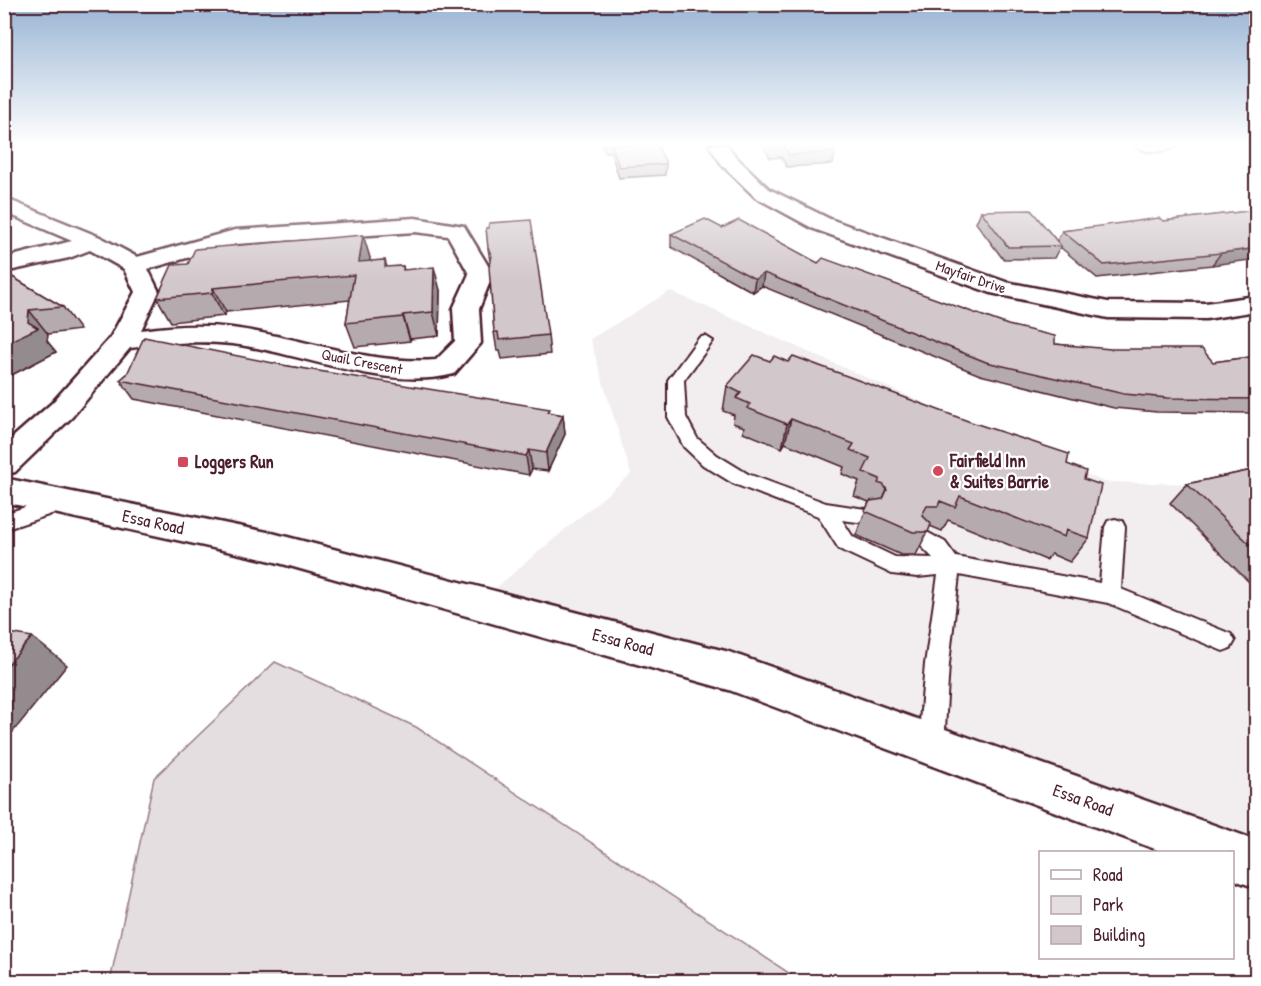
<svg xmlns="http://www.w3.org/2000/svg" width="1261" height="986" font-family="'Patrick Hand',sans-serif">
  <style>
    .built { fill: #f2eeef }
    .green { fill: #e5dee0; stroke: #987e86; stroke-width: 1.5 }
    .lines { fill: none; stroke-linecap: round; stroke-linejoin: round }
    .lane-casing { stroke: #4a1f2b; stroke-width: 4 }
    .street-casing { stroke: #4a1f2b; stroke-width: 5 }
    .primary-casing { stroke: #4a1f2b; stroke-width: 5 }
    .lane { fill: #fff; fill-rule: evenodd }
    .street { fill: #fff; fill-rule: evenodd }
    .primary { fill: #fff; fill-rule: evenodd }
    .wall { fill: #b5abaf; stroke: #4a1f2b; stroke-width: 1.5 }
    .shaded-wall { fill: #938b8e; stroke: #4a1f2b; stroke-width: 1.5 }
    .building { fill: #d2c7cb; stroke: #4a1f2b; stroke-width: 1.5 }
    .poi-dot { fill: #d1495b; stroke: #fff; stroke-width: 2 }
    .labels { text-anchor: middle; stroke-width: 4.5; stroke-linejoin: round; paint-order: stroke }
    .far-street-label { font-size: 15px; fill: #4a1f2b; stroke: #fff }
    .poi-label { font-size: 18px; font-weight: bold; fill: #4a1f2b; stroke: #fff; text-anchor: start }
    .street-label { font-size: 18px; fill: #4a1f2b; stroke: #fff }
  </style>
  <rect width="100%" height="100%" fill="#fff"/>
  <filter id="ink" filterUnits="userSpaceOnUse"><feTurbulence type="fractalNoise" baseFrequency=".0167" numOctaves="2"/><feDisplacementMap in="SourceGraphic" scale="12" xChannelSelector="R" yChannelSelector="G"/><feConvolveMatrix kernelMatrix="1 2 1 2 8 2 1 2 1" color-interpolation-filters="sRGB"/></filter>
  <g filter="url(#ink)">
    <!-- built -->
    <path class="built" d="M 670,291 L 1104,482 L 1206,484 L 1256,476 L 1256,864 L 1233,855 L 1232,852 L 1225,852 L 729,671 L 478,603 L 631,474 L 590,339 Z"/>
    <!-- green -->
    <path class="green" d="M 275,662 L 416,727 L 801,981 L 110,981 L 154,778 Z"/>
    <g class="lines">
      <defs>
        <path id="lane" d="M 1135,145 L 1178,145 C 1167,153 1144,154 1135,145 Z
          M 705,336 L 713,341 L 684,380 L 686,417 L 697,438 L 717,455 L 748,474 L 826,503 L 872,510 L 875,515 L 872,520 L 865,523 L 842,520 L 853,537 L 895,557 L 933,558 L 913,538 L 916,532 L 923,530 L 945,542 L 956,557 L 1100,583 L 1105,527 L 1108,521 L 1115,519 L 1122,521 L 1125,527 L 1121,589 L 1231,634 L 1235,641 L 1231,648 L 1223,651 L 1108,603 L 959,575 L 949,664 L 944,745 L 940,754 L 931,758 L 922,754 L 918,745 L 925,664 L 938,575 L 917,577 L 892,574 L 839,549 L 818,516 L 734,484 L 703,465 L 684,447 L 668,417 L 668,380 L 699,338 Z
          M 62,495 L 69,498 L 72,503 L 69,508 L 4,530 L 4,514 Z"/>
        <path id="street" d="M 709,145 L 727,145 L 736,157 L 769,189 L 830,219 L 1006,282 L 1108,302 L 1206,303 L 1256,296 L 1256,311 L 1206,319 L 1108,318 L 991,293 L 814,229 L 755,197 L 722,165 Z
          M 4,198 L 100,237 L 137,257 L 235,230 L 415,218 L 464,226 L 493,274 L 479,309 L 481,343 L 454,374 C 387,392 300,352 232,344 C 197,340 165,343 130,348 L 72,417 L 15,472 L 4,475 L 4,445 L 52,403 L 110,338 L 135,292 L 124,269 L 90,250 L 69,258 L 4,272 L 4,258 L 72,241 L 4,212 ZM 415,232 L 448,236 L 469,274 L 453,309 L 455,341 L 436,360 C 368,365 300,337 232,328 C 201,324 171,326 141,330 L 159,292 L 148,269 L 236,244 Z"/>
        <path id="primary" d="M 4,478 L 272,533 L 729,652 L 1256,840 L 1256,888 L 1232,879 L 1232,852 L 1163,852 L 729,690 L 272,561 L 4,502 Z"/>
      </defs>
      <!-- lane casing -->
      <use href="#lane" class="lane-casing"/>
      <!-- street casing -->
      <use href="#street" class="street-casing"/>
      <!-- primary casing -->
      <use href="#primary" class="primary-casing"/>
      <!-- lane -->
      <use href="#lane" class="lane"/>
      <!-- street -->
      <use href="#street" class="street"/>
      <!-- primary -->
      <use href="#primary" class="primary"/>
    </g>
    <!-- wall -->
    <path class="wall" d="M 602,145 L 657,145 L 666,164 L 665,175 L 619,178 L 611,152 L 605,152 Z
      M 763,145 L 830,145 L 835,152 L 833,164 L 787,167 L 781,157 L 770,158 Z
      M 1257,210 L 1212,265 L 1097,278 L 1060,247 L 1054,258 L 1003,259 L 976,223 L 981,211 L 1057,241 L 1062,231 L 1164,221 Z
      M 722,228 L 818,263 L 1055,344 L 1213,362 L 1257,356 L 1257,413 L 1157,412 L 1114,408 L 980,375 L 762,286 L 753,292 L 671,247 L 671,234 Z
      M 363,235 L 370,258 L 369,261 L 385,260 L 387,267 L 403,266 L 404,270 L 440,290 L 439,336 L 410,339 L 410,341 L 355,347 L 346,323 L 350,300 L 226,312 L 224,316 L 171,322 L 157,298 L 188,264 Z
      M 488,248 L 548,335 L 550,354 L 502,359 L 500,351 L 497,351 L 494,332 L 490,262 Z
      M 4,272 L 63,307 L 80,330 L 48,334 L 47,341 L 56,352 L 4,379 Z
      M 770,361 L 1067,464 L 1084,479 L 1089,538 L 1070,562 L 1051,554 L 1046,560 L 948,520 L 942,531 L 930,526 L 916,555 L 901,555 L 856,535 L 869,502 L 854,496 L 859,481 L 842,474 L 844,467 L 785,443 L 782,448 L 743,432 L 744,427 L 733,423 L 734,415 L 723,411 L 727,386 Z
      M 288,366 L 563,415 L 565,434 L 548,471 L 532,469 L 529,475 L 134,399 L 120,380 L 127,374 Z
      M 1257,469 L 1257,590 L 1170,503 L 1187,484 Z"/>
    <!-- shaded-wall -->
    <path class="shaded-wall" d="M 363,235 L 370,258 L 367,286 L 359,262 Z
      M 1257,248 L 1257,259 L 1212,265 L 1221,253 Z
      M 434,267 L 440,290 L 439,336 L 433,312 Z
      M 764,273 L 762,286 L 753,292 L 755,279 Z
      M 213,288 L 226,312 L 224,316 L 212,293 Z
      M 29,310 L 48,334 L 47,341 L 56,352 L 4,379 L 4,344 L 28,322 Z
      M 403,315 L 410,339 L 410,341 L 403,317 Z
      M 563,415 L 565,434 L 548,471 L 546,453 Z
      M 791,419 L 785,443 L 782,448 L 787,424 Z
      M 529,450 L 532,469 L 529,475 L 526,456 Z
      M 32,637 L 67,665 L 4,743 L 4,669 Z"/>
    <!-- building -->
    <path class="building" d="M 612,145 L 657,145 L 666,164 L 619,167 Z
      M 772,145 L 830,145 L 835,152 L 789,155 L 783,145 L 772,146 Z
      M 1031,210 L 1061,246 L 1008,247 L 981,211 Z
      M 1257,210 L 1257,248 L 1221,253 L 1104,265 L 1062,231 L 1159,218 L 1164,221 Z
      M 705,219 L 722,228 L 739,220 L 818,263 L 823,258 L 1008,325 L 1055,336 L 1055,344 L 1111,349 L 1202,349 L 1213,362 L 1257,356 L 1257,399 L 1168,398 L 1124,394 L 986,362 L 764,273 L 755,279 L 671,234 Z
      M 531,220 L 548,335 L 499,340 L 498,332 L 494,332 L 489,267 L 492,256 L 488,248 L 486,228 L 489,228 L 489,223 Z
      M 363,235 L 359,262 L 385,260 L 385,267 L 403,266 L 403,270 L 434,267 L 433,312 L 403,315 L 403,317 L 346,323 L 354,275 L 213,288 L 212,293 L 157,298 L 172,265 L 188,264 L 195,249 Z
      M 4,272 L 63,307 L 29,310 L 28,322 L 38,328 L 4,344 Z
      M 144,337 L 288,366 L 550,409 L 548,412 L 563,415 L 546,453 L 529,450 L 526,456 L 120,380 L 127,374 Z
      M 754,355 L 770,361 L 774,356 L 788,362 L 793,356 L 968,421 L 1069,454 L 1067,464 L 1086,471 L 1084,479 L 1101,485 L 1089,538 L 1066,530 L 1064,537 L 960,496 L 955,507 L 940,501 L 938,506 L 927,506 L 922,515 L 931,524 L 928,532 L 913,532 L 865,511 L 870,501 L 883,499 L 887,490 L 884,485 L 878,483 L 880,479 L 863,472 L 870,458 L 850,450 L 854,444 L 791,419 L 787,424 L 747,408 L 750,404 L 736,398 L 741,393 L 727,386 Z
      M 1257,469 L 1257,551 L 1187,484 Z
      M 4,632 L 32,637 L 4,669 Z"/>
  </g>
  <!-- sky -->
  <linearGradient id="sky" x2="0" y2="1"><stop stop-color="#98b4d4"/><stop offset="0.51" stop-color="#fff"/><stop offset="1" stop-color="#fff" stop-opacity="0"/></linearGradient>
  <rect width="1261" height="283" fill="url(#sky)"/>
  <!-- markers -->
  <g class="poi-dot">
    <rect x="177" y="456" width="12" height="12" rx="3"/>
    <circle cx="938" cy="471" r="6"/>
  </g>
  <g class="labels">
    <!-- far-street labels -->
    <g class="far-street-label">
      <text transform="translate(971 277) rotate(19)" y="5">Mayfair Drive</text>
      <text transform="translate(362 362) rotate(11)" y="5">Quail Crescent</text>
    </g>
    <!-- poi labels -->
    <g class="poi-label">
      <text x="950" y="467">Fairfield Inn<tspan x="950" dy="21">&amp; Suites Barrie</tspan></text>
      <text x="195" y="468">Loggers Run</text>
    </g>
    <!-- street labels -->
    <g class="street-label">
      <text transform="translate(153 522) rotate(12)" y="6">Essa Road</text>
      <text transform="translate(623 642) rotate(15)" y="6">Essa Road</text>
      <text transform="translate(1083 800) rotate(20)" y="6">Essa Road</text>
    </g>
  </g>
  <!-- margin -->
  <rect width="1261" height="986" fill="none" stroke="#fff" stroke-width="24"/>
  <rect x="12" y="12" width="1237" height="962" fill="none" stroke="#4a1f2b" stroke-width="2" filter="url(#ink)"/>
  <!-- legend -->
  <rect x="1039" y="851" width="195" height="108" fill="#ffffff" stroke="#b7a5aa" stroke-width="1.5"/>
  <rect x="1051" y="870" width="30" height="9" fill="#ffffff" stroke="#b7a5aa" stroke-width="1.5"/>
  <text x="1093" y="881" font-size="18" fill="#4a1f2b">Road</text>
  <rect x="1051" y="896" width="30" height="18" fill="#e5dee0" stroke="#b7a5aa" stroke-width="1.5"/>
  <text x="1093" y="911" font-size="18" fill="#4a1f2b">Park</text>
  <rect x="1051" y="926" width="30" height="18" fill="#d2c7cb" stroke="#b7a5aa" stroke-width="1.5"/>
  <text x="1093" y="941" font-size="18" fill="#4a1f2b">Building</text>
</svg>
